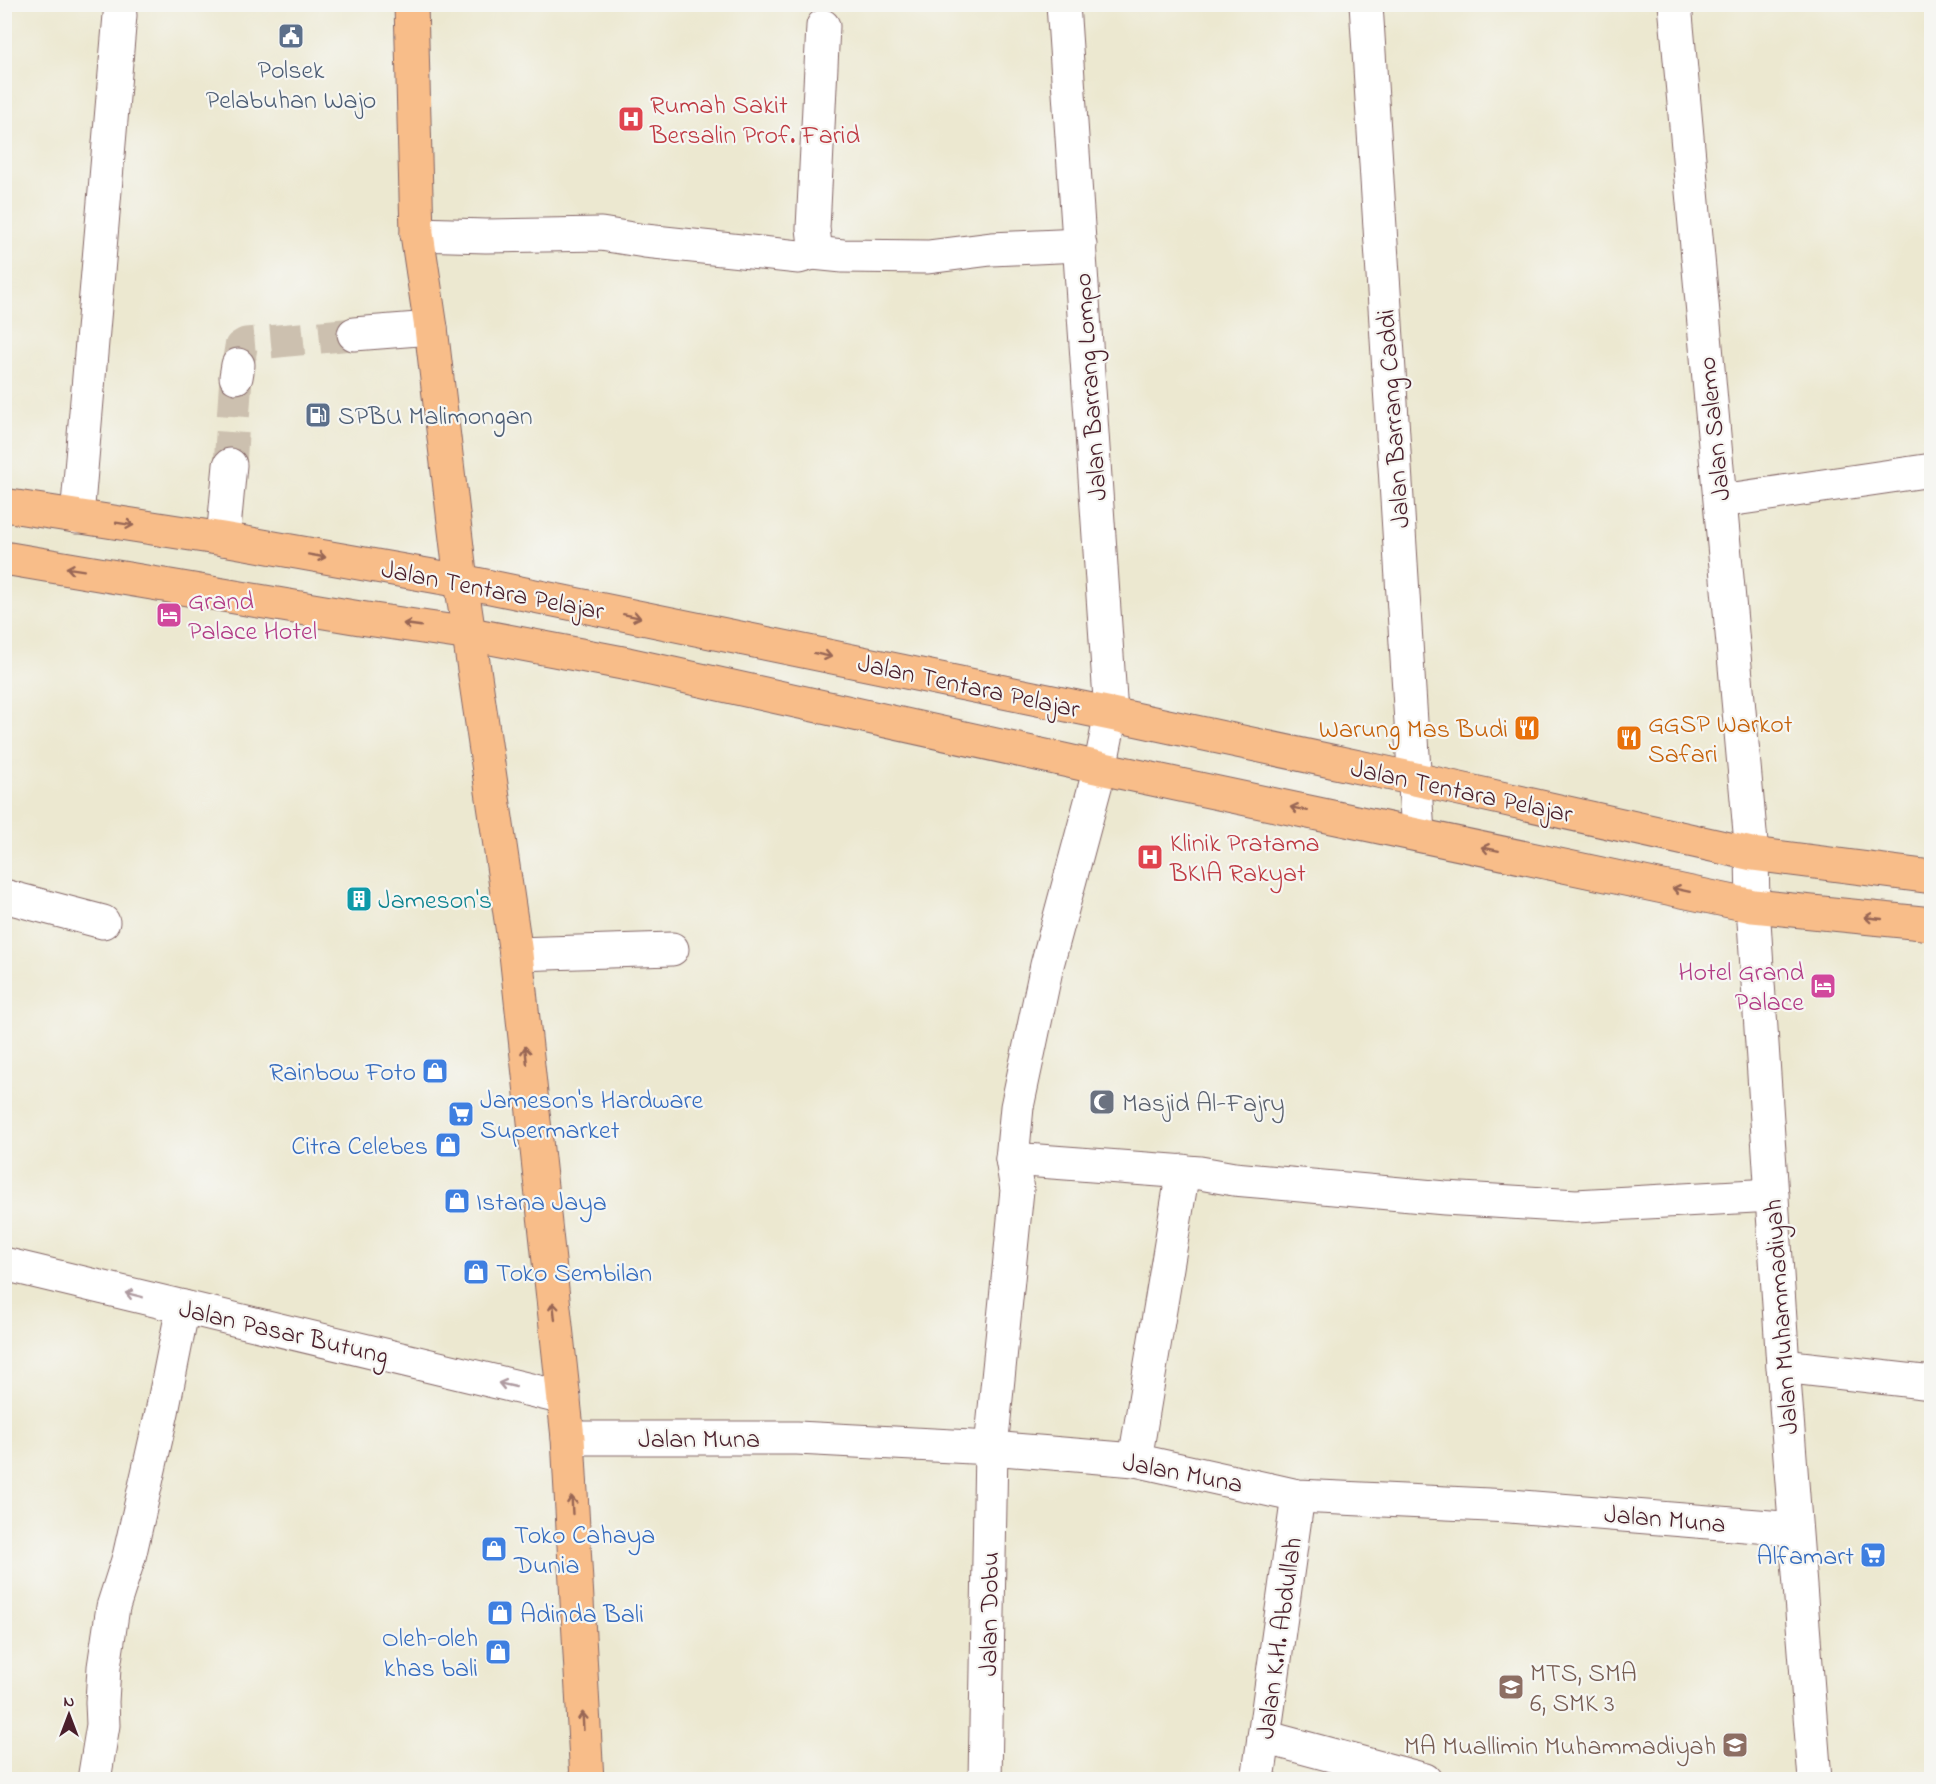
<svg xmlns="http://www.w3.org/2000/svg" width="1936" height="1784" viewBox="0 0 1936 1784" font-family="'Indie Flower',sans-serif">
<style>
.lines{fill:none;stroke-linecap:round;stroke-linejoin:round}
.minor-tunnel{stroke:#ccc0af;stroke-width:33;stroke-dasharray:33 16;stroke-linecap:butt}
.minor-casing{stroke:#836565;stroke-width:35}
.major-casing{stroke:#836565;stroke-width:35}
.minor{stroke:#fff;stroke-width:33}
.major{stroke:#f8bd89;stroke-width:33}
.oneway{stroke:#986655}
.oneway2{stroke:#ae9aa0}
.labels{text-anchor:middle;stroke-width:4.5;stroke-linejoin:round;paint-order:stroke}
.service-label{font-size:26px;fill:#4e5e75;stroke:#f6f6f2}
.health-label{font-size:26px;fill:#be3a42;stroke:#f6f6f2;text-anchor:start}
.street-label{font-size:26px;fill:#4a1f2b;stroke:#f6f6f2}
.hotel-label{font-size:26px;fill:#b23c85;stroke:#f6f6f2;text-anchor:start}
.food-label{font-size:26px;fill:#c56008;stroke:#f6f6f2;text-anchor:start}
.culture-label{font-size:26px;fill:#0d838f;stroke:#f6f6f2;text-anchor:start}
.shop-label{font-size:26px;fill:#366cbe;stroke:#f6f6f2;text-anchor:start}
.worship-label{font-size:26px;fill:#5b616d;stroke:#f6f6f2;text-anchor:start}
.education-label{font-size:26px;fill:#785e54;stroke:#f6f6f2;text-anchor:start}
</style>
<rect width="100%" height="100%" fill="#f6f6f2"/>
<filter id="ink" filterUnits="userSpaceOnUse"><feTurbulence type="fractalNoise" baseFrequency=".0167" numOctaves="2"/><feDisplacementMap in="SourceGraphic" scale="12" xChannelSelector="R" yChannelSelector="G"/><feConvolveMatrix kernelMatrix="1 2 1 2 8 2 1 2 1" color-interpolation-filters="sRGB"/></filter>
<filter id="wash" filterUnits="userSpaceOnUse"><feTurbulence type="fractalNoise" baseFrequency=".008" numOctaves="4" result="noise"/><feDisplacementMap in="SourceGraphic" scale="24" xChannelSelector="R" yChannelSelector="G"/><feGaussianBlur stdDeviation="1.35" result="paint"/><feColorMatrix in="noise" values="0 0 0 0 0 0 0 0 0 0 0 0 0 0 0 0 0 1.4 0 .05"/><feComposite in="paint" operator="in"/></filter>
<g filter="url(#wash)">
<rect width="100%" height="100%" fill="#ece8d0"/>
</g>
<g filter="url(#ink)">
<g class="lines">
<!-- minor-tunnel -->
<g class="minor-tunnel">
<path d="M238 365 241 347 246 344 354 334"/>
<path d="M230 465 236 377"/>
</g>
<!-- minor casing -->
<g class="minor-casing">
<g id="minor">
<path d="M1366 4 1418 834"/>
<path d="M1675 4 1752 854 1753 906 1783 1366 1815 1780"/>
<path d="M417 234 486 236 601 234 645 241 799 257 813 253 815 245 813 228 823 26"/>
<path d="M813 253 843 256 928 257 991 249 1080 245"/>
<path d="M354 334 431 328"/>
<path d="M236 377 238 365"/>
<path d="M1721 501 1932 470"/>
<path d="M77 517 120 15"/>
<path d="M223 539 230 465"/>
<path d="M4 896 103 922"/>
<path d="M516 954 672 949"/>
<path d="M1012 1159 1200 1173 1234 1179 1445 1198 1576 1206 1772 1195"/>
<path d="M4 1264 564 1398"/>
<path d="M1783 1366 1932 1383"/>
<path d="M568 1438H797L991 1448 1135 1460 1298 1496 1510 1506 1795 1529"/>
<path d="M1135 1460 1183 1171"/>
<path d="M1264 1737 1425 1780"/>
<path d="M94 1780 103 1725 102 1702 104 1667 113 1607 129 1557 162 1412 183 1307"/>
<path d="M985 1780 991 1448 1017 1190 1012 1159 1017 1107 1047 965 1100 768 1111 714 1063 4"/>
<path d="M1258 1780 1298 1496"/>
</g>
</g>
<!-- major casing -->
<g class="major-casing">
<g id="major">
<path d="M411 4 417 234 431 328 461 581 516 954 568 1438 587 1780"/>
<path d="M4 505 223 539 461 581 1111 714 1415 779 1752 854 1932 877"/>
<path d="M4 558 360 618 470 634 628 664 1100 768 1753 906 1932 924"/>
</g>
</g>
<!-- minor -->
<use href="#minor" class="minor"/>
<!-- major -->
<use href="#major" class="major"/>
</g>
<!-- one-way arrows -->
<defs><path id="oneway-shaft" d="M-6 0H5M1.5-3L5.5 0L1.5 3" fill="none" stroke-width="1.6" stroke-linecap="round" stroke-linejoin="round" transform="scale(1.5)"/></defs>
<g class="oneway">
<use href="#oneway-shaft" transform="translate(125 524) rotate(9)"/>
<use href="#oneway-shaft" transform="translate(317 556) rotate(10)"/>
<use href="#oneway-shaft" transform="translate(75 569) rotate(-171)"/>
<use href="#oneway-shaft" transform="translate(632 616) rotate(12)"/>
<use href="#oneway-shaft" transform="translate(412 625) rotate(-172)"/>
<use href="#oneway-shaft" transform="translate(823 655) rotate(12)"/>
<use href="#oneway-shaft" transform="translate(1299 809) rotate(-168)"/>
<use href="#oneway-shaft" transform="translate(1490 849) rotate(-168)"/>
<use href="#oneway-shaft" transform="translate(1681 890) rotate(-168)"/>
<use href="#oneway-shaft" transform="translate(1873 918) rotate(-174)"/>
<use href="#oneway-shaft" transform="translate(526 1055) rotate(-96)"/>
<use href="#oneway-shaft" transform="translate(554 1311) rotate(-96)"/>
<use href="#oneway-shaft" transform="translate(572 1505) rotate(-93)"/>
<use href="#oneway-shaft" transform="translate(583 1721) rotate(-93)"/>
</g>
<g class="oneway2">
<use href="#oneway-shaft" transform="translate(134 1295) rotate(-166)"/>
<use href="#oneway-shaft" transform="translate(507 1385) rotate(-167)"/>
</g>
</g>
<!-- icons -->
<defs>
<g id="civic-square" transform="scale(1.35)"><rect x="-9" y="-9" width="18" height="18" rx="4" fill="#5c6f8a" stroke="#f6f6f2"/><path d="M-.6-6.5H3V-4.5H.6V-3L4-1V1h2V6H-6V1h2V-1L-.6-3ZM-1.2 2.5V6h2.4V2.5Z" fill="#fff"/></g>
<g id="hospital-square" transform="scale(1.35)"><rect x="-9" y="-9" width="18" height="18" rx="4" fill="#e0444e" stroke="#f6f6f2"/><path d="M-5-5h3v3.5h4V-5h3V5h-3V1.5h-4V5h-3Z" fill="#fff"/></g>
<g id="fuel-square" transform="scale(1.35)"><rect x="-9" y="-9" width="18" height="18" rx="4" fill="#5c6f8a" stroke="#f6f6f2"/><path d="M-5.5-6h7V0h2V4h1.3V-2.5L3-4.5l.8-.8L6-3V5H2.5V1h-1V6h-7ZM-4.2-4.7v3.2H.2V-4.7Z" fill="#fff"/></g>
<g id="hotel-square" transform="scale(1.35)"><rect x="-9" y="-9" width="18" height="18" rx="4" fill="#d1479c" stroke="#f6f6f2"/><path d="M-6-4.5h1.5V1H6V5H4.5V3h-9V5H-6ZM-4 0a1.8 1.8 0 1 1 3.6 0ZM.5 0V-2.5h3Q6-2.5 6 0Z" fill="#fff"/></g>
<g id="restaurant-square" transform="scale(1.35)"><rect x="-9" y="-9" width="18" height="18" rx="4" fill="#e8710a" stroke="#f6f6f2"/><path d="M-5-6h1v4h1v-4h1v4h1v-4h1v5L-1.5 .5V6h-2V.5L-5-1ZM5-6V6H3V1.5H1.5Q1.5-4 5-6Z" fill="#fff"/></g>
<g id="building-square" transform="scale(1.35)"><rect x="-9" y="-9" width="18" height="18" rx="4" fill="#0f9aa8" stroke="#f6f6f2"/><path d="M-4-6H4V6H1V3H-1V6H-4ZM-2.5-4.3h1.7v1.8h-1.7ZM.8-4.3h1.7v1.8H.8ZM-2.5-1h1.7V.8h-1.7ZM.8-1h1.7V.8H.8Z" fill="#fff"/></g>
<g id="shop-square" transform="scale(1.35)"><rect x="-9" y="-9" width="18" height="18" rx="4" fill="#3f7fe0" stroke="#f6f6f2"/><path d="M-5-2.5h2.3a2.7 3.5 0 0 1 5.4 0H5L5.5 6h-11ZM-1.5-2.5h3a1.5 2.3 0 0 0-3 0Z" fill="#fff"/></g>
<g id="mosque-square" transform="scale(1.35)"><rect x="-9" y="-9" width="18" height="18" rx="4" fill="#6b7280" stroke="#f6f6f2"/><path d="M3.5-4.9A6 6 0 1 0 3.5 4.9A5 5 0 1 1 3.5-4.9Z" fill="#fff"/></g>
<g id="supermarket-square" transform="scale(1.35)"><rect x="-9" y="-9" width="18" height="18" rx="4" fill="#3f7fe0" stroke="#f6f6f2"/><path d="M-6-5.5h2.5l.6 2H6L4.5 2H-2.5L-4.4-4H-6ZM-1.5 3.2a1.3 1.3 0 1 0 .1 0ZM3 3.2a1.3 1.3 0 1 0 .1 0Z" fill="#fff"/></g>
<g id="school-square" transform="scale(1.35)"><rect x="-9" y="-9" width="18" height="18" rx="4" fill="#8d6e63" stroke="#f6f6f2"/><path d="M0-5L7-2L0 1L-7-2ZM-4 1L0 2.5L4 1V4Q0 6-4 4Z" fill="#fff"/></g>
</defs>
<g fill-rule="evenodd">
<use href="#civic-square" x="291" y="36"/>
<use href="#hospital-square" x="631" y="119"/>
<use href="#fuel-square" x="318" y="415"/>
<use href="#hotel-square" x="169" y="615"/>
<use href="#restaurant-square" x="1527" y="728"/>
<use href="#restaurant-square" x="1629" y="738"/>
<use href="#hospital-square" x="1150" y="857"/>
<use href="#building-square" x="359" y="899"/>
<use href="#hotel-square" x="1823" y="986"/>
<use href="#shop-square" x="435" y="1071"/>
<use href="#mosque-square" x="1102" y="1102"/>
<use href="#supermarket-square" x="461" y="1114"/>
<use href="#shop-square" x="448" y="1145"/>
<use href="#shop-square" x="457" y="1201"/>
<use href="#shop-square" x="476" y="1272"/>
<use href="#shop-square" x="494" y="1549"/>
<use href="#supermarket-square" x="1873" y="1555"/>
<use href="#shop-square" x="500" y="1613"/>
<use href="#shop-square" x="498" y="1652"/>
<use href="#school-square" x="1511" y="1687"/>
<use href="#school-square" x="1735" y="1745"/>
</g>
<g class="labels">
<!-- service labels -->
<g class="service-label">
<text x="291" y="78">Polsek<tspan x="291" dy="30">Pelabuhan Wajo</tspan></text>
<text x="338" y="424" text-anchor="start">SPBU Malimongan</text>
</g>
<!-- health labels -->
<g class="health-label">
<text x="650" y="113">Rumah Sakit<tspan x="650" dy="30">Bersalin Prof. Farid</tspan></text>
<text x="1170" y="851">Klinik Pratama<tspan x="1170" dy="30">BKIA Rakyat</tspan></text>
</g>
<!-- street labels -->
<g class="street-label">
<text transform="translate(1089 387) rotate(-94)" y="9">Jalan Barrang Lompo</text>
<text transform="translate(1392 419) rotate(-94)" y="9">Jalan Barrang Caddi</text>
<text transform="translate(1713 429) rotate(-96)" y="9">Jalan Salemo</text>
<text transform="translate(493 589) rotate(11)" y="9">Jalan Tentara Pelajar</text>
<text transform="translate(969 685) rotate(12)" y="9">Jalan Tentara Pelajar</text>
<text transform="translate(1462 790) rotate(12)" y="9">Jalan Tentara Pelajar</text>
<text transform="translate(1780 1317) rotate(-94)" y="9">Jalan Muhammadiyah</text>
<text transform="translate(284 1331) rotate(13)" y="9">Jalan Pasar Butung</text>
<text x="699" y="1447">Jalan Muna</text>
<text transform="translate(1183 1472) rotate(11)" y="9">Jalan Muna</text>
<text transform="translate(1665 1518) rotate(5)" y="9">Jalan Muna</text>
<text transform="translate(988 1614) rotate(-89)" y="9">Jalan Dobu</text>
<text transform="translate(1278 1638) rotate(-82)" y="9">Jalan K.H. Abdullah</text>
</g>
<!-- hotel labels -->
<g class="hotel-label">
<text x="188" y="609">Grand<tspan x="188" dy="30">Palace Hotel</tspan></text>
<text x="1804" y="980" text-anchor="end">Hotel Grand<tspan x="1804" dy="30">Palace</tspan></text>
</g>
<!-- food labels -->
<g class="food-label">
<text x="1648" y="732">GGSP Warkot<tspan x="1648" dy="30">Safari</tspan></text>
<text x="1508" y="737" text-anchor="end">Warung Mas Budi</text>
</g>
<!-- culture labels -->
<g class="culture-label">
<text x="378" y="908">Jameson's</text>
</g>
<!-- shop labels -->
<g class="shop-label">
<text x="416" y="1080" text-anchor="end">Rainbow Foto</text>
<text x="480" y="1108">Jameson's Hardware<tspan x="480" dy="30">Supermarket</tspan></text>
<text x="428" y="1154" text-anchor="end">Citra Celebes</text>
<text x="476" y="1210">Istana Jaya</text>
<text x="496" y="1281">Toko Sembilan</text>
<text x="514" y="1543">Toko Cahaya<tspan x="514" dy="30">Dunia</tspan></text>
<text x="1854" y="1564" text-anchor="end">Alfamart</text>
<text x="520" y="1622">Adinda Bali</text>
<text x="478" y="1646" text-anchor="end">Oleh-oleh<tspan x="478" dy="30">khas bali</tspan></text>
</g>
<!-- worship labels -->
<g class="worship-label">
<text x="1122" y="1111">Masjid Al-Fajry</text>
</g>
<!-- education labels -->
<g class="education-label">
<text x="1530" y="1681">MTS, SMA<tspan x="1530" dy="30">6, SMK 3</tspan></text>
<text x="1716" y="1754" text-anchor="end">MA Muallimin Muhammadiyah</text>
</g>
</g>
<!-- margin -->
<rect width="1936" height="1784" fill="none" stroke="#f6f6f2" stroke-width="24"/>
<!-- north arrow -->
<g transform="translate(69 1715)" stroke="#f6f6f2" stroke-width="4.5" paint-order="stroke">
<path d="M0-4.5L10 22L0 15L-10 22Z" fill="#4a1f2b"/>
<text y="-9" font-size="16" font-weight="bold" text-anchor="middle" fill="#4a1f2b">N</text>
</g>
</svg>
